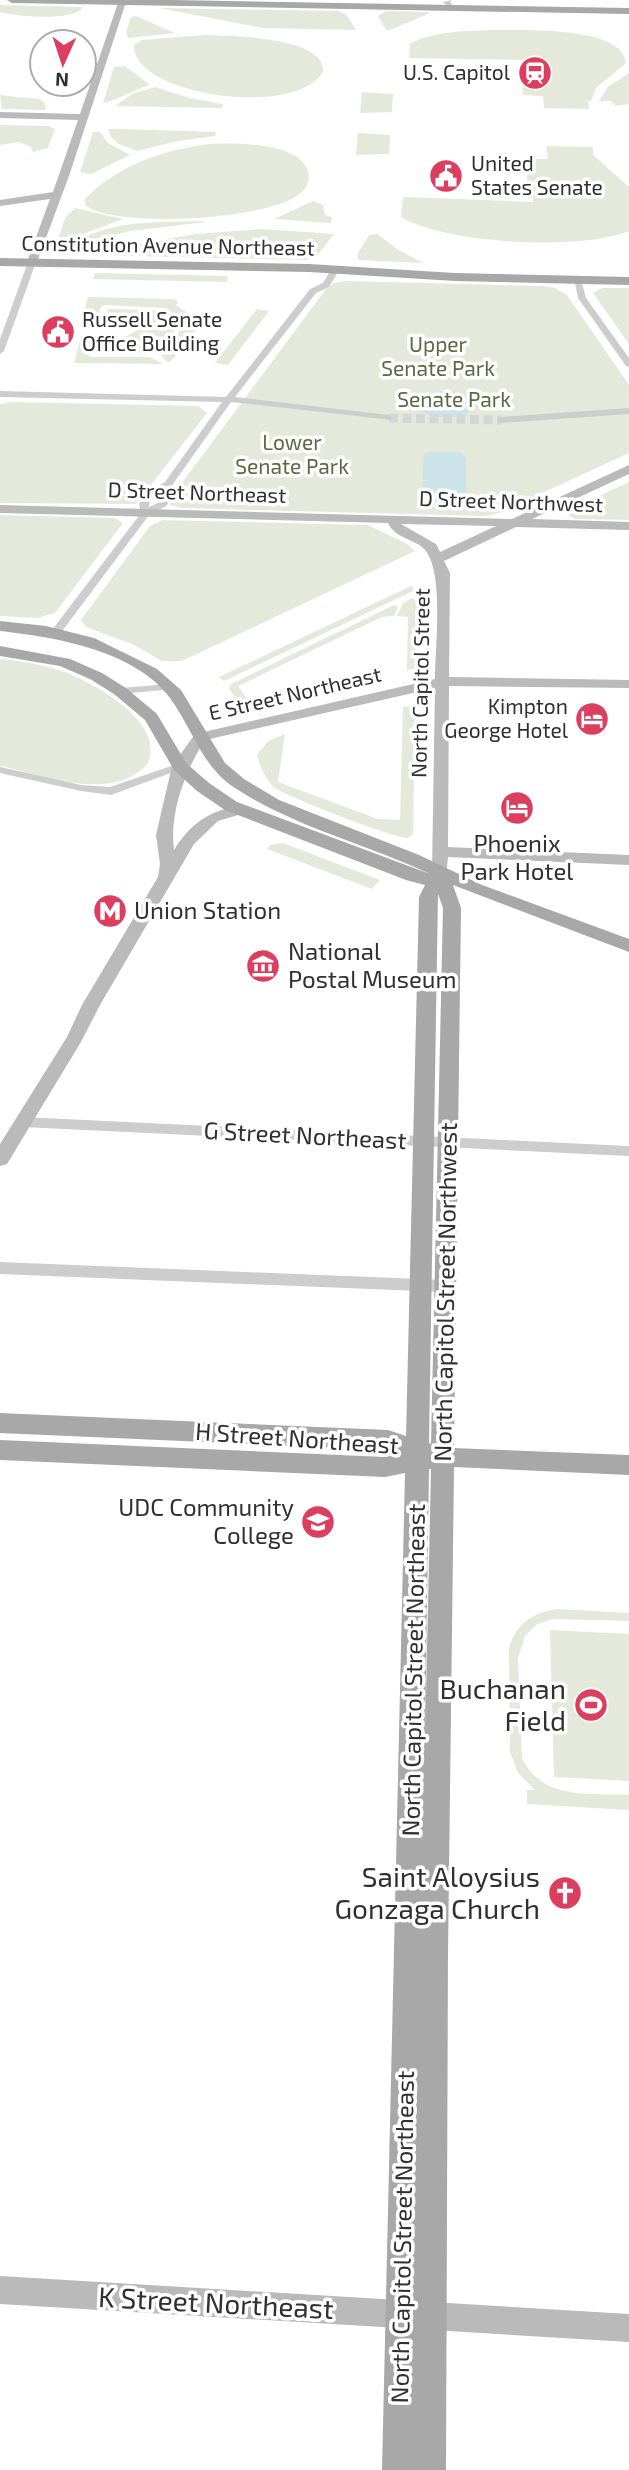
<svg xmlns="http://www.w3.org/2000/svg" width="629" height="2470" viewBox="0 0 629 2470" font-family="'Exo 2',sans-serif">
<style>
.green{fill:#e5e9dc}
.water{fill:#cce3ea}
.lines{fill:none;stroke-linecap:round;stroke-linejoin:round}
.street-tunnel{stroke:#d6d6d6;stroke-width:9;stroke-dasharray:9 4.5;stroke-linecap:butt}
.street{fill:#cdcdcd;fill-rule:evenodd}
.secondary{fill:#bababa;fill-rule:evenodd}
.primary{fill:#a8a8a8;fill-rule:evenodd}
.labels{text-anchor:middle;stroke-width:7;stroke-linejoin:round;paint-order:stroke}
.far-poi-label{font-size:21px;fill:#303030;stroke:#fff;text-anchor:end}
.far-street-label{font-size:21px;fill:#303030;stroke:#fff}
.far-park-label{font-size:21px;fill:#59693f;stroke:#fff}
.poi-label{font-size:24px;fill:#303030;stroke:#fff;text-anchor:start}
.street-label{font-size:24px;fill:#303030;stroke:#fff}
.near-poi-label{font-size:28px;fill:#303030;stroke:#fff;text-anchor:end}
.near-street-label{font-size:28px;fill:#303030;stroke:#fff}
</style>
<rect width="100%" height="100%" fill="#fff"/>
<!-- green -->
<g class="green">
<path d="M0 5 83 7C74 22 19 16 3 13L0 12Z"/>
<path d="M159 8 338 11 346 14 356 30 263 28Z"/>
<path d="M386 11 426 12 430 13 390 30H386L378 16Z"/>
<path d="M136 16 175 33 128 38 126 32 131 17Z"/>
<path d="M526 30C551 31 623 31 626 63L596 88 591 101H588L589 109 544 108 543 96 523 95 522 66H526V60L409 58 410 44C435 28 496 30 526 30Z"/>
<path d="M205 35C229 36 327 36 323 72 296 119 132 95 134 45L142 40Z"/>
<path d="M125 66 150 85C137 88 111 103 103 103L114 67Z"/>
<path d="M629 73V104L616 106 611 101H599L608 87Z"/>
<path d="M155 87 189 98 223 104 222 108 115 106 132 94Z"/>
<path d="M362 92 393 94 392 112 360 113Z"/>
<path d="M0 95 38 99 43 101 46 107 45 110 2 109Z"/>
<path d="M0 125 48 126 55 129 48 148 33 152 31 147 19 142 0 145Z"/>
<path d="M108 129H119L216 132 215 136 178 141 137 151 119 144 111 137Z"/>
<path d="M93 132H100L108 143 130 155 91 174 80 172Z"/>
<path d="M358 133 390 135 389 154 356 155Z"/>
<path d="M209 144C233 143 306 141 309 176 309 186 303 192 295 197 262 219 115 229 85 205V199C118 165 163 150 209 144Z"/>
<path d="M546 146 593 147V155L629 187V231C581 251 446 244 401 217L403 197 533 202V194L528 193 526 159H548Z"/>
<path d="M313 201 323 205 325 215 332 217 331 223 274 219Z"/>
<path d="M75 208 123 219 64 241 58 240 65 218Z"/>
<path d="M202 221 206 222 130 231 74 245 69 243C123 219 146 223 202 221Z"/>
<path d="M261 229 334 234 316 257 306 260 88 255 86 253 196 234Z"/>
<path d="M377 234 397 249 423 263 359 260 357 255 369 235Z"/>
<path d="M95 273 228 276 227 282 93 279Z"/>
<path d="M347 281 544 286 555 288 567 295 629 385V453L499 513 485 516 182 508 170 505V499L326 289 334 283Z"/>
<path d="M602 288H629V344L593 293Z"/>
<path d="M88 297 174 299 178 302 176 305 195 318 204 321 171 361 167 362 160 354 185 325V321L165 308 105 305 101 307 98 319 82 320Z"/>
<path d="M108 309 163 310 180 324 156 353 95 354 98 341 127 336 135 332 130 326 105 319Z"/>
<path d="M257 309 269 311 228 365 215 363Z"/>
<path d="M80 340 92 342 87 354 91 357H150L163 364 74 363Z"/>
<path d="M12 402 198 406 207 413 136 504 0 503V404Z"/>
<path d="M629 482V520L575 519 568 515 567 511Z"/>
<path d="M0 515 115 518 123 523 55 613 37 618 0 616Z"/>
<path d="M162 520 368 525 407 544 415 551 182 661H162L132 644 86 627 81 620 150 526Z"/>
<path d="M411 586 415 590 228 679 224 681 219 677Z"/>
<path d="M412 598 418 603 417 668 407 670 408 617 397 616 403 603Z"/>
<path d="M394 605 398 607 394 616 382 617 238 686 253 707H241L229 688 231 684Z"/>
<path d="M0 659C20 661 40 664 59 670 91 681 166 721 148 763 113 804 43 775 0 766Z"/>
<path d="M413 706 415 709 413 834 408 838C393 838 288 797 275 788 267 782 259 765 257 755L268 741 285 734 278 782 378 819 400 820 403 707Z"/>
<path d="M283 843 380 880 372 889 267 849 270 845Z"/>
<path d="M558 1609 629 1613V1621L552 1619 536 1625 525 1636 518 1658 522 1758C541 1800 590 1793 629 1795V1810L527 1804V1790H535L518 1773 510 1752 509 1649C515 1624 533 1612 558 1609Z"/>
<path d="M550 1630 629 1634V1781L554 1777Z"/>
</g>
<!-- water -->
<g class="water">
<path d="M444 391 460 393 475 401 476 406C463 423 430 420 415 407V401L424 394Z"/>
<path d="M429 452H460L466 458V497L460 502 428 501 422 496 423 456Z"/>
</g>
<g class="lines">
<!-- street-tunnel -->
<path class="street-tunnel" d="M389 418 501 420"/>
<!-- street -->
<g class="street">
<path d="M452 0 450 2 454 7 451 9 443 2Z"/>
<path d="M32 260 36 262 4 351 0 354V339L28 262Z"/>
<path d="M332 268 339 270 329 287 316 293 235 397 389 415 393 418 392 420 231 402 173 484 174 496 166 506 149 515 60 634H52V630L141 513 139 504 147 492 165 482 222 402 0 397V391L226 397 310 289 323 283ZM164 490V496L160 502 149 507V504L154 496Z"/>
<path d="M574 278 581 280 586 298 629 358V367L626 366 578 298Z"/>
<path d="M629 408V414L501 423 497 420 501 417Z"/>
<path d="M170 684 175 687 174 689 120 694 115 691 120 688Z"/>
<path d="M180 763 186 766 184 768 111 795 81 791 0 773V767L81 785 110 787Z"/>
<path d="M23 1117 629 1146V1156L23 1127 16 1122Z"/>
<path d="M0 1262 444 1280 449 1282 451 1286 449 1290 444 1292 0 1274Z"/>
</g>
<!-- secondary -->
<g class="secondary">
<path d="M119 0 126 2 69 176 37 262 28 264 27 262 50 199 0 206V200L53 192 78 120 0 118V112L80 114Z"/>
<path d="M629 465V474L532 519 629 522V530L516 527 444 561 450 573 449 677 629 680V688L449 686 448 847 629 855V865L448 857 446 876H434L432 872 435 688 205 740C185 771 169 813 174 850 191 823 208 812 239 805L247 810 245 813 218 821 194 844 100 1005 81 1042 7 1164 0 1166V1144L67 1037 82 1005 158 877 160 864 156 835 172 766 195 734 435 679C435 647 444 576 426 551 417 539 395 539 388 523L0 513V505L512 519ZM401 524 496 526 440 552 436 544Z"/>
<path d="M0 2276 629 2314V2342L0 2304Z"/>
</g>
<!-- primary -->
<g class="primary">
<path d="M7 0H172L629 8V14L12 3Z"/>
<path d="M0 258 309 264 455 273 629 277V285L455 281 309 272 0 266Z"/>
<path d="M0 621 46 626 94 638 157 669 181 690 225 763 244 779 279 800 419 855 482 885 629 939V952L453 885 461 908 454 1448 629 1455V1475L454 1467 448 1954 446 2470H382L405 1473 385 1477 0 1460V1440L385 1457 402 1454 388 1450 0 1433V1413L388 1430 406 1436 419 897 425 885 406 880 225 810 197 791 174 770 145 720 114 694 90 679 60 666 0 656V646L70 659 102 673 126 688 157 714 186 763 209 783 237 802 430 874C366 844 294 827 235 788 202 767 192 728 170 698 135 650 54 637 0 631ZM438 894 443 908 431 1444 429 1443ZM429 1469H431L425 1742Z"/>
</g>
</g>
<!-- icons -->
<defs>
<g id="station-disc" transform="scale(1.75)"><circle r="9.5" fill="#db3e5f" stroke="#fff"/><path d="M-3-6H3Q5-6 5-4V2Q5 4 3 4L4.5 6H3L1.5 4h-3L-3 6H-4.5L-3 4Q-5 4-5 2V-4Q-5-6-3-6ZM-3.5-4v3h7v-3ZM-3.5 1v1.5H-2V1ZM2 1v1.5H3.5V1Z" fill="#fff"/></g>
<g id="civic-disc" transform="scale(1.75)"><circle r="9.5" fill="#db3e5f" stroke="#fff"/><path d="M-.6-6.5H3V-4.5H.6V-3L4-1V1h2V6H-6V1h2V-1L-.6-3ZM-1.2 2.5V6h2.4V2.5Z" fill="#fff"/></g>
<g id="hotel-disc" transform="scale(1.75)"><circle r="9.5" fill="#db3e5f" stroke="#fff"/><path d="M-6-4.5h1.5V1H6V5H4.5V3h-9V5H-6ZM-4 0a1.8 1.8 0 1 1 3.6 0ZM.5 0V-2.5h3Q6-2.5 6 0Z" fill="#fff"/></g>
<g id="metro-disc" transform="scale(1.75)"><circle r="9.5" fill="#db3e5f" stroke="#fff"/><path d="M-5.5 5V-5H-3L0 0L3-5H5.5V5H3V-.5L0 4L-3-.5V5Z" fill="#fff"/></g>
<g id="museum-disc" transform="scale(1.75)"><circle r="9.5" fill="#db3e5f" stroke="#fff"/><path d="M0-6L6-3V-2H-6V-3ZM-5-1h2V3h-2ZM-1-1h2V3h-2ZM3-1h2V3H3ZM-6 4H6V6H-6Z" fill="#fff"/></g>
<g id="university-disc" transform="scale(1.75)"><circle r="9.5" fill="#db3e5f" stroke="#fff"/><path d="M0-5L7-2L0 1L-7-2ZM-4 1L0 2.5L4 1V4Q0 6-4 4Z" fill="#fff"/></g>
<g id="stadium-disc" transform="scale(1.75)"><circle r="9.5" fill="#db3e5f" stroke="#fff"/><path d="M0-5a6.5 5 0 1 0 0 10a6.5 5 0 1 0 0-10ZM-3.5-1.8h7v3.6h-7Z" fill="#fff"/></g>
<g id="church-disc" transform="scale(1.75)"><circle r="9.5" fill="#db3e5f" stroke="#fff"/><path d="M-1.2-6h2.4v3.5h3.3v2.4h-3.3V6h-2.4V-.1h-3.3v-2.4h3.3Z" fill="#fff"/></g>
</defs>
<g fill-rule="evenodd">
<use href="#station-disc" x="535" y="73"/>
<use href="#civic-disc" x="446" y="176"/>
<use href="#civic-disc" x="58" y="332"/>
<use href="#hotel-disc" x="592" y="719"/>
<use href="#hotel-disc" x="517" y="808"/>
<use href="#metro-disc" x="110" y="911"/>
<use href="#museum-disc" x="263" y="966"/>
<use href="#university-disc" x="318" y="1522"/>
<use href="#stadium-disc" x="591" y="1705"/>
<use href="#church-disc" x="565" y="1893"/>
</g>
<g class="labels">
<!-- far-poi labels -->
<g class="far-poi-label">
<text x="510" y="80">U.S. Capitol</text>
<text x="471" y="171" text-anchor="start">United<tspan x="471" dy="24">States Senate</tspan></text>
<text x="82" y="327" text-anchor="start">Russell Senate<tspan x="82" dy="24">Office Building</tspan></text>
<text x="568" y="714">Kimpton<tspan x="568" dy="24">George Hotel</tspan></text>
</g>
<!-- far-street labels -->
<g class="far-street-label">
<text transform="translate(168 246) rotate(1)" y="7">Constitution Avenue Northeast</text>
<text transform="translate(197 493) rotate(2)" y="7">D Street Northeast</text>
<text transform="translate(511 502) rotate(2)" y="7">D Street Northwest</text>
<text transform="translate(421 683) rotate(-89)" y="7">North Capitol Street</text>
<text transform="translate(295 694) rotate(-13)" y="7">E Street Northeast</text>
</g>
<!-- far-park labels -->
<g class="far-park-label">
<text x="438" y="352">Upper<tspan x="438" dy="24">Senate Park</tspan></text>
<text x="454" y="407">Senate Park</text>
<text x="292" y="450">Lower<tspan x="292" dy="24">Senate Park</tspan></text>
</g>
<!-- poi labels -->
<g class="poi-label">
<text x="517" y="852" text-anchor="middle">Phoenix<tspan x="517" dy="28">Park Hotel</tspan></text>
<text x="134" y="919">Union Station</text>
<text x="288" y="960">National<tspan x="288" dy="28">Postal Museum</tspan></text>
<text x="294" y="1516" text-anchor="end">UDC Community<tspan x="294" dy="28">College</tspan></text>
</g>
<!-- street labels -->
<g class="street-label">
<text transform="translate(305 1136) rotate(3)" y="8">G Street Northeast</text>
<text transform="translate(446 1292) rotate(-89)" y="8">North Capitol Street Northwest</text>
<text transform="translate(297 1439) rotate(4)" y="8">H Street Northeast</text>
<text transform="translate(414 1670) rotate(-89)" y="8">North Capitol Street Northeast</text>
<text transform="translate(403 2237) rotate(-89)" y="8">North Capitol Street Northeast</text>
</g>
<!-- near-poi labels -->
<g class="near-poi-label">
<text x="566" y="1699">Buchanan<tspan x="566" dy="32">Field</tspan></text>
<text x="540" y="1887">Saint Aloysius<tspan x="540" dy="32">Gonzaga Church</tspan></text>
</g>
<!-- near-street labels -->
<g class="near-street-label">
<text transform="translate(216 2303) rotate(3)" y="10">K Street Northeast</text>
</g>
</g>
<!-- north arrow -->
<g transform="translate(63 63) rotate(183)"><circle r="33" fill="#ffffff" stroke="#acacac" stroke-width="2"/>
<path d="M0-5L12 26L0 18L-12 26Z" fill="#db3e5f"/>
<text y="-10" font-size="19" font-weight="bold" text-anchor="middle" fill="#303030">N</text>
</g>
</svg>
